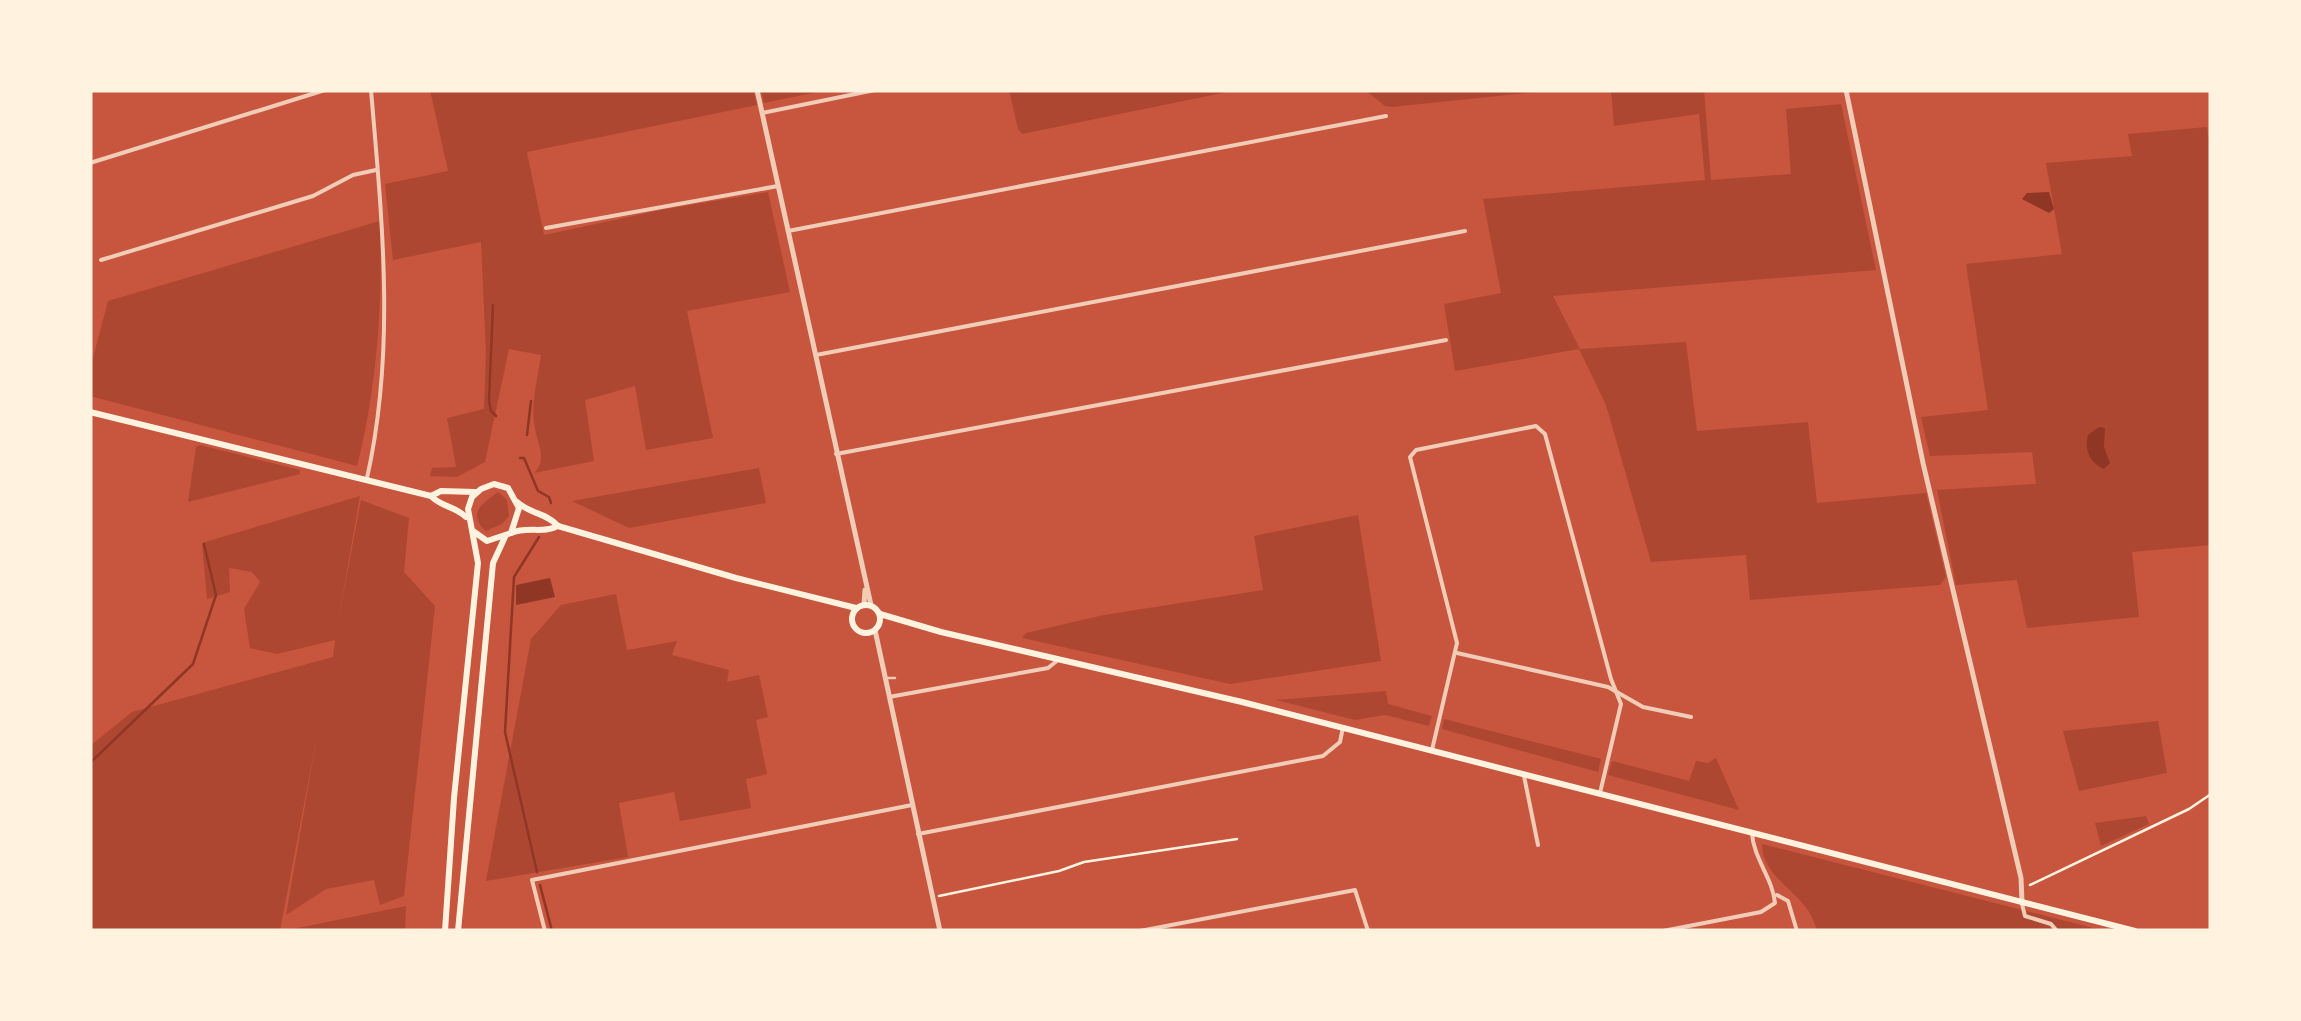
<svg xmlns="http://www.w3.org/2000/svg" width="2301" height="1021" viewBox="0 0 2301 1021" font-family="Lato,sans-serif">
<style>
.green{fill:#ae4732}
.water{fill:#8f3625}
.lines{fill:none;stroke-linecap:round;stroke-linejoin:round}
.stream{stroke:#8f3625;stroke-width:2.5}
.path{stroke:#fff3e0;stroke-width:2.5}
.service{stroke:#f1ccb7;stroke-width:2.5}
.minor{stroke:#f1ccb7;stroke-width:4}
.tertiary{stroke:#f1ccb7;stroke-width:5}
.secondary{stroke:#fff3e0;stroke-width:6}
.primary{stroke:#fff3e0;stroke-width:6}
</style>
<rect width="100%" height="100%" fill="#c8553d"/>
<!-- green -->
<g class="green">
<path d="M430 90H753L757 105 527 152 544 235 666 209 768 192 790 292 687 311 713 438 646 450 635 386 585 400 594 461 534 473C548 460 537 443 535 428 530 406 538 377 541 355L509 349 485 462 457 477 430 476 432 468 456 467 447 418 484 409 486 353 481 242 393 260 385 184 448 171Z"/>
<path d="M761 90H827L764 103Z"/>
<path d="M1009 90H1237L1022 134 1018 129Z"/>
<path d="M1365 90H1554L1392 107 1385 106Z"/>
<path d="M1611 90H1704L1711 180 1791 174 1786 109 1841 104 1876 270 1553 296 1580 349 1686 342 1697 431 1808 422 1817 503 1926 493 1946 577 1940 585 1750 600 1746 555 1651 562 1606 405 1579 349 1455 371 1444 304 1501 293 1483 199 1705 180 1699 114 1614 126Z"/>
<path d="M2207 127 2211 155V545L2132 552 2139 617 2027 628 2017 580 1956 585 1937 490 2036 484 2032 452 1930 456 1921 417 1988 410 1966 264 2062 254 2046 163 2132 156 2128 134Z"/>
<path d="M380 221C383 301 377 388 357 466L90 396V369L108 301Z"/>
<path d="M200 445 300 470V474L188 502 196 447Z"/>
<path d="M759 468 766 503 629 528 572 501Z"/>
<path d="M498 492 507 500 509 516 502 524 486 531C466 514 483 503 498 492Z"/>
<path d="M360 496 338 622 361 500 409 518 404 572 435 606 404 896 380 905 374 880 326 889 286 915 317 736 280 931H90V746L132 712 333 657 335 640 277 654 250 648 244 609 260 582 252 572 229 568 230 592 207 599 202 543Z"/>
<path d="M1358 515 1381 661 1230 684 1022 638 1026 633 1104 615 1263 590 1254 536Z"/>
<path d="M616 594 627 650 677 641 672 655 729 670 727 682 759 675 768 717 756 720 767 774 746 779 751 808 680 821 674 792 619 803 628 857 486 881 531 639 561 605Z"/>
<path d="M1386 691 1388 704 1432 716 1429 726 1385 715 1355 720 1276 700Z"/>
<path d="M1444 719 1601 759 1598 772 1442 729Z"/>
<path d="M2158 721 2167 773 2079 791 2063 731Z"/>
<path d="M1716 758 1739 810 1608 775 1612 761 1689 781 1696 761 1708 763Z"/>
<path d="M2146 816 2149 824 2101 846 2095 823Z"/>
<path d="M1762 844 2105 931H1818C1814 924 1812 915 1807 909 1791 887 1762 873 1762 844Z"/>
<path d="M406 906 405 931H288V930Z"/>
</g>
<!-- water -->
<g class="water">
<path d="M2049 192 2054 209 2049 213 2022 199 2027 193Z"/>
<path d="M2099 427 2105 428 2104 447 2110 463 2104 469C2090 463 2084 450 2088 435Z"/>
<path d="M550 578 555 597 516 605V585Z"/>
</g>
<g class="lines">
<!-- stream -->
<g class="stream">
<path d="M493 305 489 401 491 411 496 416"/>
<path d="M527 435 531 401"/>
<path d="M520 458H524L538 491 549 497 551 503"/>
<path d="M90 763 193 664 216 595 204 544"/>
<path d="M537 872 505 732 514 577 539 537"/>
<path d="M540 885 552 931"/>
</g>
<!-- path -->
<g class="path">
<path d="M2030 885 2189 809 2211 794"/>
<path d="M939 896 1059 871 1084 862 1237 839"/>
</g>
<!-- service -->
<path class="service" d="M886 678H895"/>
<!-- minor -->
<g class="minor">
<path d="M762 113 875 90"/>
<path d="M90 163 325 90"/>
<path d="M546 228 778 186"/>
<path d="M788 231 1386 116"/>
<path d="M101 260 313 196 353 175 376 170"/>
<path d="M816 355 1465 231"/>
<path d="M836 454 1446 340"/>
<path d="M367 478C396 349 382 220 371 90"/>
<path d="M1457 653 1608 687 1643 707 1691 717"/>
<path d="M889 697 1048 668 1058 660"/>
<path d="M1432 750 1457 643 1410 457 1416 450 1536 426 1545 434 1611 679 1621 704 1600 793"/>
<path d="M1524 776 1538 845"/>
<path d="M918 834 1323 756 1340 742 1343 727"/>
<path d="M1777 895 1788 901 1797 931"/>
<path d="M2022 904 2025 916 2051 924 2057 931"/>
<path d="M545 931 532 880 912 805"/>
<path d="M1140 931 1355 890 1368 931"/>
<path d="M1663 931 1761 912 1775 903C1773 879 1754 859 1752 834"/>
</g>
<!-- tertiary -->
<g class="tertiary">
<path d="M757 90 871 605"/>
<path d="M1846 90 1923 463 2021 878 2022 902"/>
<path d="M864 604 865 590"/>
<path d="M875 630 940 931"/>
</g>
<!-- secondary -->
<g class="secondary">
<path d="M517 502C530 514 547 513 558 526L736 578 856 608"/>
<path d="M511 533C527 526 544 534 558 526"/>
<circle cx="866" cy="619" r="14"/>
<path d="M880 614 941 632 1242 702 2135 931"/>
</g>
<!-- primary -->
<g class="primary">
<path d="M90 412 431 496C441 507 455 506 466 517"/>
<path d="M431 496 441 491 475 492"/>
<path d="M445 931 454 798 478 563 468 509 472 497 481 489 494 484 508 488 519 508 511 533 487 541 473 531"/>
<path d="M458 931 493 563 505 537"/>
</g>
</g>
<!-- border -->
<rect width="2301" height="1021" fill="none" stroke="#fff3e0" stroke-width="185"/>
</svg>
